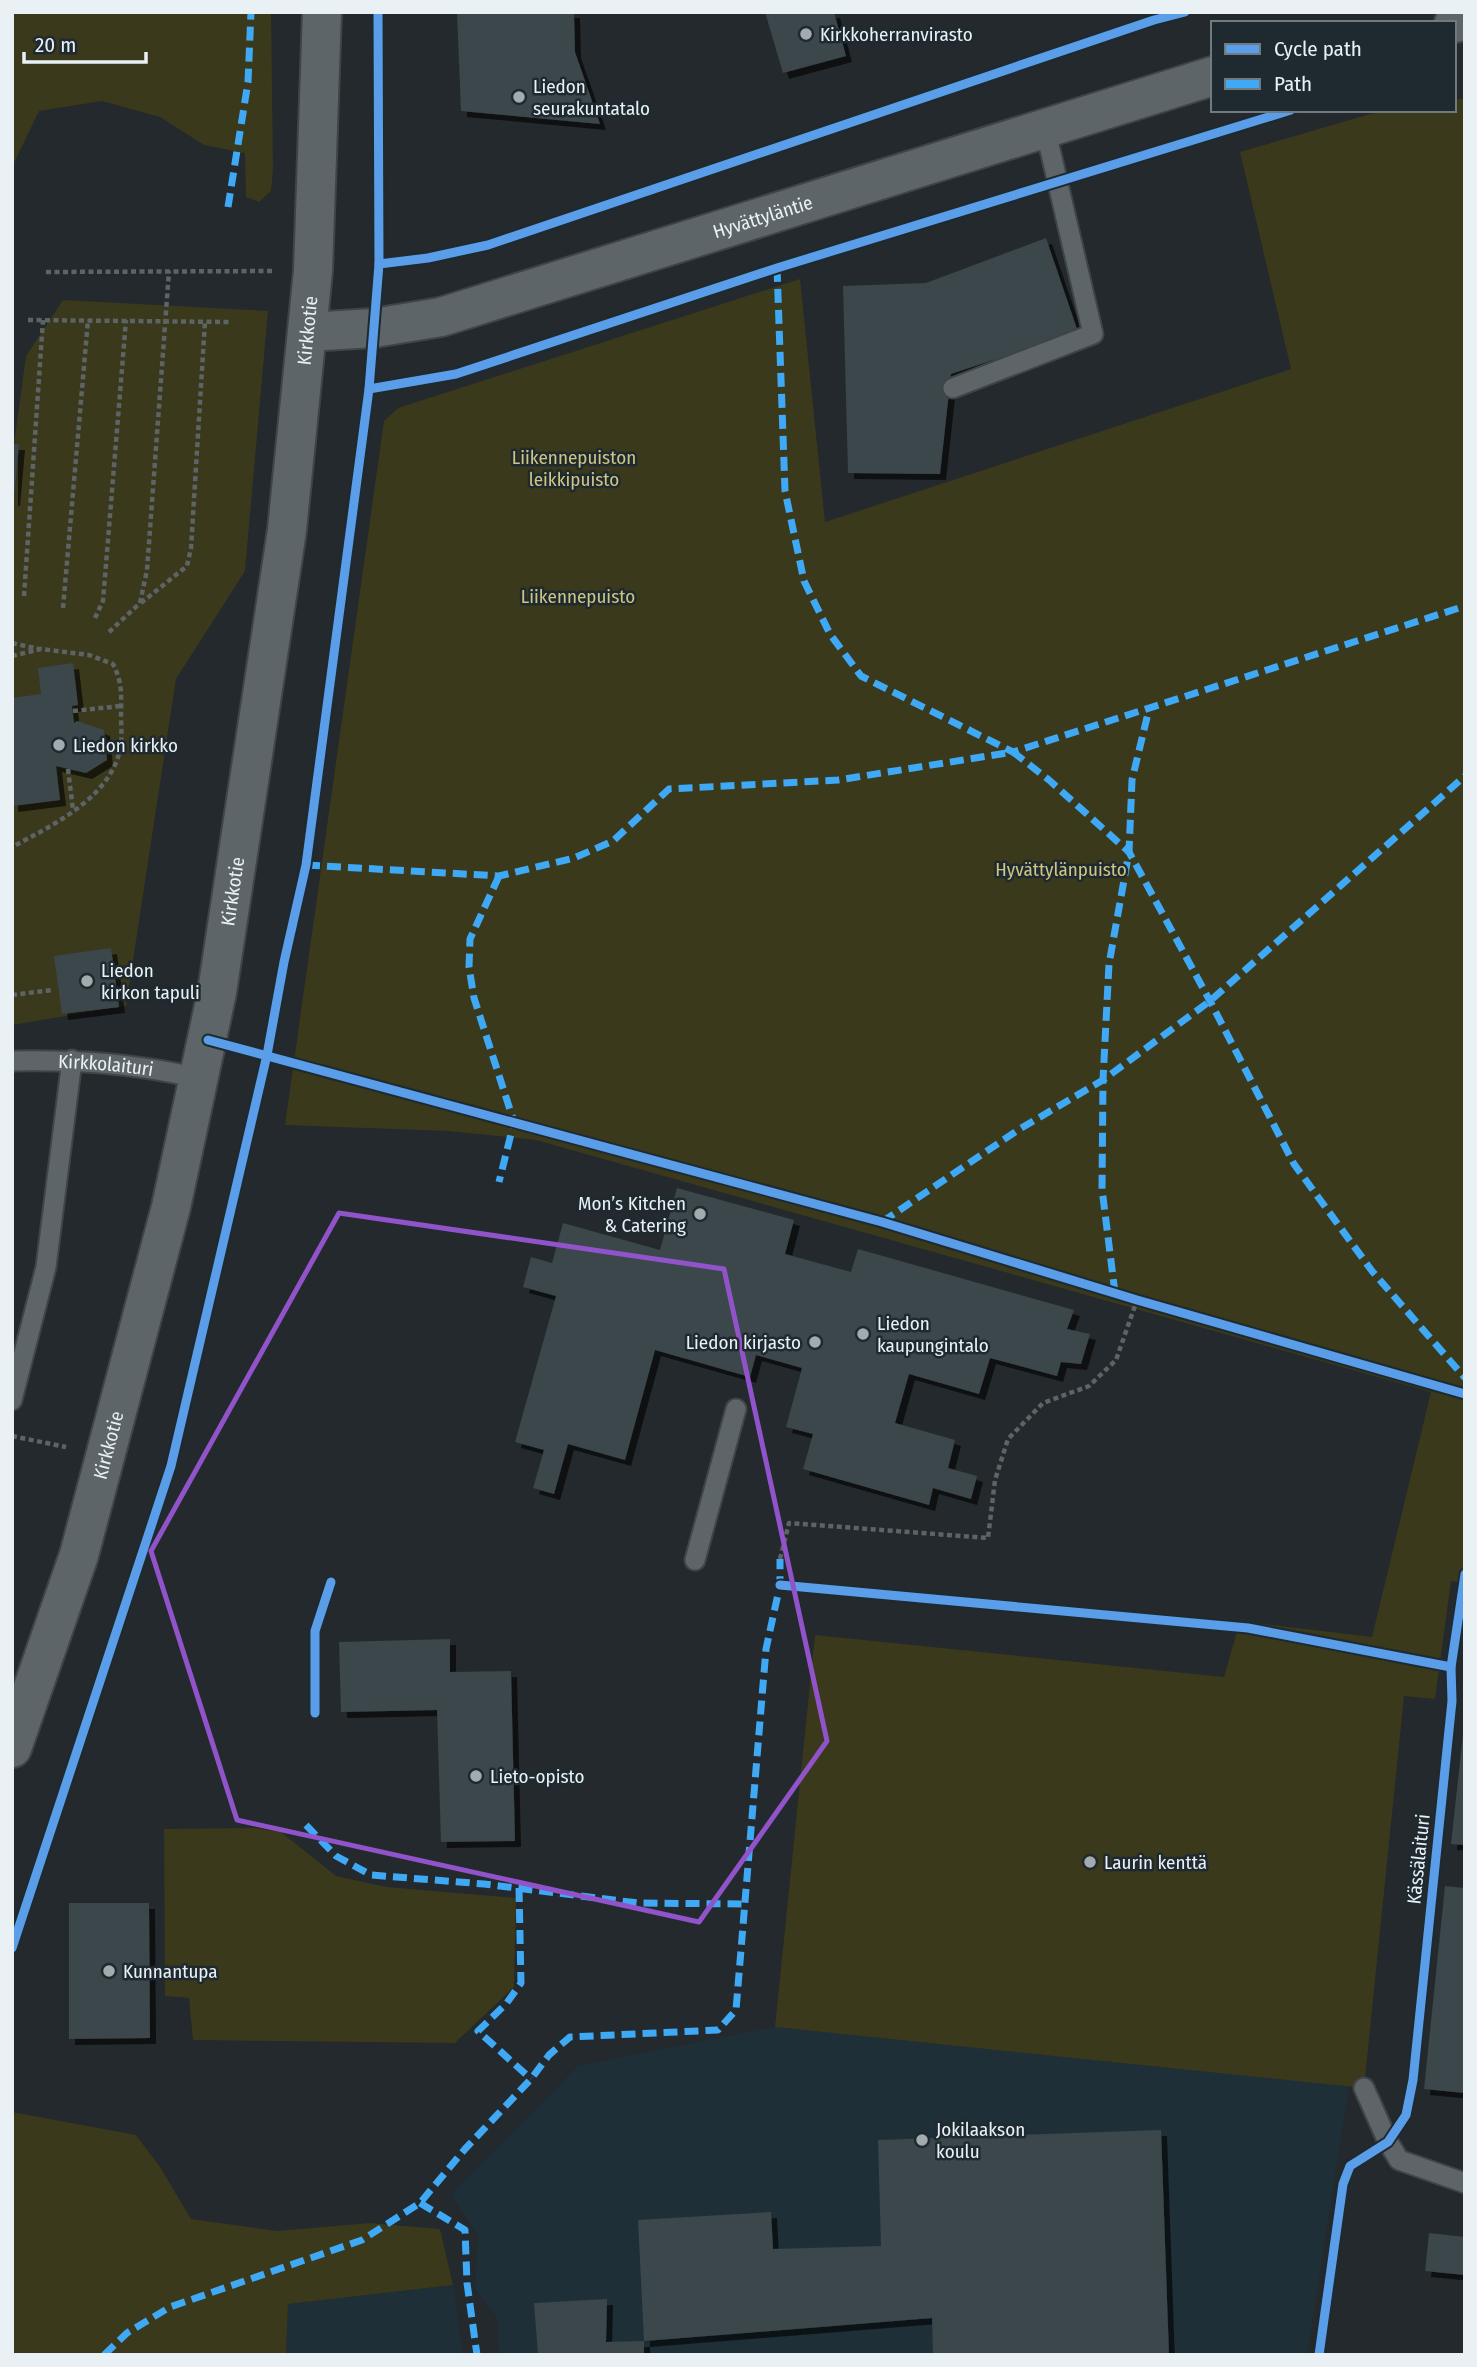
<svg xmlns="http://www.w3.org/2000/svg" width="1477" height="2367" viewBox="0 0 1477 2367" font-family="'Fira Sans Condensed',sans-serif">
<style>
.built{fill:#1f2f37}
.green{fill:#3a391c}
.building{fill:#3b464b;filter:url(#shadow)}
.lines{fill:none;stroke-linecap:round;stroke-linejoin:round}
.service-casing{stroke:#404447;stroke-width:23}
.tertiary-casing{stroke:#404447;stroke-width:42}
.path{stroke:#5e6366;stroke-width:4.5;stroke-dasharray:5 3.5;stroke-linecap:butt}
.service{stroke:#5e6568;stroke-width:19}
.tertiary{stroke:#5e6568;stroke-width:38}
.quiet{stroke:#3fa9f5;stroke-width:7;stroke-dasharray:14 7;stroke-linecap:butt}
.cycleway-casing{stroke:#1f2a30;stroke-width:13}
.cycleway{stroke:#5a9eea;stroke-width:9}
.marked{fill:none;stroke:#9153ca;stroke-width:5;stroke-linejoin:round}
.poi-dot{fill:#a4abaf;stroke:#1f2a30;stroke-width:2.5}
.labels{text-anchor:middle;stroke-width:5;stroke-linejoin:round;paint-order:stroke}
.poi-label{font-size:19px;fill:#e9f1f5;stroke:#1f2a30;text-anchor:start}
.street-label{font-size:19px;fill:#e9f1f5;stroke:#1f2a30}
.park-label{font-size:19px;fill:#cdc580;stroke:#1f2a30}
</style>
<defs>
<filter id="shadow"><feDropShadow dx="6" dy="6" stdDeviation="0" flood-color="#0009"/></filter>
</defs>
<rect width="100%" height="100%" fill="#23292c"/>
<!-- built -->
<g class="built">
<path d="M775 2027 1349 2086 1307 2355H499L497 2318 475 2289 478 2236 451 2194 578 2066Z"/>
<path d="M453 2285 463 2355H286L288 2304Z"/>
</g>
<!-- green -->
<g class="green">
<path d="M12 12H271L273 168 271 191 259 202 246 197 245 153 204 145 160 117 102 101 39 111 12 167Z"/>
<path d="M1465 98V1583L1451 1581 1435 1699 1404 1696 1364 2088 775 2027 815 1635 1224 1677 1240 1621 1372 1637 1431 1392 536 1140 448 1131 285 1125 384 421 398 408 800 279 825 522 1291 369 1240 152 1370 114 1392 110H1454V100Z"/>
<path d="M63 300 268 311 245 571 176 679 126 1006 12 1025V524L19 445 14 444 26 356Z"/>
<path d="M254 1828 281 1832 336 1876 387 1887 516 1898 514 1987 455 2043 193 2040 189 1998 165 1996 164 1829Z"/>
<path d="M12 2112 136 2135 160 2167 191 2219 277 2231 370 2223 440 2229 453 2285 288 2304 286 2355H12Z"/>
</g>
<!-- building -->
<g class="building">
<path d="M457 12H574L575 52 600 124 461 111Z"/>
<path d="M765 12H834L846 56 783 73Z"/>
<path d="M1046 238 1078 332 951 374 940 474 848 473 843 286 926 283Z"/>
<path d="M12 444H19L14 500H12Z"/>
<path d="M73 663 78 705 72 706 74 723 77 721 104 730 107 760 86 773 56 766 60 800 12 806V698L41 694 38 668Z"/>
<path d="M111 948 119 1007 62 1014 54 956Z"/>
<path d="M677 1188 794 1220 785 1254 851 1272 858 1249 1074 1310 1067 1329 1090 1334 1081 1364 1061 1362 1057 1376 990 1358 979 1394 909 1374 895 1423 955 1440 948 1468 977 1476 971 1499 933 1488 929 1505 803 1469 813 1434 786 1427 802 1368 756 1355 750 1377 655 1350 625 1460 568 1444 554 1494 533 1488 544 1450 515 1442 556 1296 523 1287 531 1257 552 1263 563 1223 660 1250Z"/>
<path d="M450 1639V1672L511 1671 515 1841 441 1842 437 1710 341 1712 339 1642Z"/>
<path d="M1463 1734 1465 1735V1845L1451 1844Z"/>
<path d="M1445 1886 1465 1888V2093L1424 2089Z"/>
<path d="M69 1903H149L150 2038 69 2039Z"/>
<path d="M1161 2130 1169 2355H933L932 2318 644 2341V2355H538L534 2303 607 2299 606 2342 644 2341 638 2220 771 2212 773 2249 881 2246 878 2140Z"/>
<path d="M1429 2233 1465 2237V2275L1425 2271Z"/>
</g>
<g class="lines">
<!-- service casing -->
<g class="service-casing">
<g id="service">
<path d="M953 388 1093 334 1045 128"/>
<path id="s1" d="M12 1061C79 1060 133 1063 198 1078"/>
<path d="M12 1400 46 1267 72 1060"/>
<path d="M695 1560 736 1409"/>
<path d="M1364 2088 1388 2142 1399 2160 1465 2183"/>
</g>
</g>
<!-- tertiary casing -->
<g class="tertiary-casing">
<g id="tertiary">
<path d="M1454 23 1465 21"/>
<path id="s2" d="M308 332 374 328 441 317 1213 76"/>
<path id="s3" d="M12 1748 79 1555 171 1207 217 992 287 530 313 271 322 12"/>
</g>
</g>
<!-- path -->
<g class="path">
<path d="M46 272 272 271"/>
<path d="M28 320 231 322"/>
<path d="M24 596 43 320"/>
<path d="M141 603 187 566 191 548 205 321"/>
<path d="M63 608 88 320"/>
<path d="M95 618 103 601 126 320"/>
<path d="M109 632 140 603 147 570 169 271"/>
<path d="M12 643 39 649"/>
<path d="M12 656 41 649 89 655 113 664C123 684 121 695 121 716 121 725 122 734 121 743 115 796 53 825 12 847"/>
<path d="M73 711 121 706"/>
<path d="M68 769 73 810"/>
<path d="M12 995 52 990"/>
<path d="M12 1436 66 1447"/>
<path d="M780 1559 789 1523 988 1538 995 1480 1008 1439 1043 1403 1089 1386 1116 1360 1137 1300"/>
</g>
<!-- service -->
<use href="#service" class="service"/>
<!-- tertiary -->
<use href="#tertiary" class="tertiary"/>
<!-- quiet -->
<g class="quiet">
<path d="M228 207 248 82 251 12"/>
<path d="M777 268 785 491 804 581 830 634 861 676 1013 752 1465 606"/>
<path d="M306 865 499 876 574 858 613 841 669 789 838 780 1013 752 1049 780 1129 852 1210 1001 1294 1164 1372 1271 1465 1378"/>
<path d="M499 876 470 939 469 967 474 998 514 1122 499 1182"/>
<path d="M882 1222 1018 1130 1103 1080 1210 1001 1465 776"/>
<path d="M1115 1293 1102 1189 1103 1080 1109 964 1129 852 1132 780 1149 709"/>
<path d="M306 1825 336 1856 371 1875 484 1884 638 1903 745 1904"/>
<path d="M519 1888 521 1983 506 2004 478 2031 531 2079"/>
<path d="M420 2203 465 2230 467 2283 477 2355"/>
<path d="M104 2355 127 2333 170 2307 362 2240 420 2203 465 2149 531 2079 549 2055 570 2037 718 2030 736 2010 766 1649 780 1585V1559"/>
</g>
<!-- cycleway casing -->
<g class="cycleway-casing">
<g id="cycleway">
<path d="M378 12 379 264"/>
<path d="M369 389 456 374 777 268 1291 110"/>
<path d="M208 1040 882 1222 1137 1300 1465 1394"/>
<path d="M780 1585 1248 1628 1451 1667"/>
<path d="M315 1713V1631L331 1582"/>
<path d="M12 1948 171 1466 267 1055 284 962 306 865 369 389 379 264 428 258 488 245 1154 20 1185 12"/>
<path d="M1319 2355 1343 2184 1350 2166 1388 2142 1406 2115 1413 2080 1452 1701 1451 1667 1465 1574"/>
</g>
</g>
<!-- cycleway -->
<use href="#cycleway" class="cycleway"/>
</g>
<!-- marked area -->
<path class="marked" d="M339 1213 724 1269 827 1741 699 1922 237 1820 151 1551Z"/>
<!-- markers -->
<g class="poi-dot">
<circle cx="806" cy="34" r="7"/>
<circle cx="519" cy="97" r="7"/>
<circle cx="59" cy="745" r="7"/>
<circle cx="87" cy="981" r="7"/>
<circle cx="700" cy="1214" r="7"/>
<circle cx="863" cy="1334" r="7"/>
<circle cx="815" cy="1342" r="7"/>
<circle cx="476" cy="1776" r="7"/>
<circle cx="1090" cy="1862" r="7"/>
<circle cx="109" cy="1971" r="7"/>
<circle cx="922" cy="2140" r="7"/>
</g>
<g class="labels">
<!-- poi labels -->
<g class="poi-label">
<text x="820" y="41">Kirkkoherranvirasto</text>
<text x="533" y="93">Liedon<tspan x="533" dy="22">seurakuntatalo</tspan></text>
<text x="73" y="752">Liedon kirkko</text>
<text x="101" y="977">Liedon<tspan x="101" dy="22">kirkon tapuli</tspan></text>
<text x="686" y="1210" text-anchor="end">Mon’s Kitchen<tspan x="686" dy="22">&amp; Catering</tspan></text>
<text x="877" y="1330">Liedon<tspan x="877" dy="22">kaupungintalo</tspan></text>
<text x="801" y="1349" text-anchor="end">Liedon kirjasto</text>
<text x="490" y="1783">Lieto-opisto</text>
<text x="1104" y="1869">Laurin kenttä</text>
<text x="123" y="1978">Kunnantupa</text>
<text x="936" y="2136">Jokilaakson<tspan x="936" dy="22">koulu</tspan></text>
</g>
<!-- street labels -->
<g class="street-label">
<text dy="7" stroke="none"><textPath href="#s2" startOffset="471">Hyvättyläntie</textPath></text>
<text dy="7" stroke="none"><textPath href="#s3" startOffset="1452">Kirkkotie</textPath></text>
<text dy="7" stroke="none"><textPath href="#s3" startOffset="886">Kirkkotie</textPath></text>
<text dy="7" stroke="none"><textPath href="#s1" startOffset="94">Kirkkolaituri</textPath></text>
<text dy="7" stroke="none"><textPath href="#s3" startOffset="318">Kirkkotie</textPath></text>
<text transform="translate(1418 1859) rotate(-84)" y="7">Kässälaituri</text>
</g>
<!-- park labels -->
<g class="park-label">
<text x="574" y="464">Liikennepuiston<tspan x="574" dy="22">leikkipuisto</tspan></text>
<text x="578" y="603">Liikennepuisto</text>
<text x="1061" y="876">Hyvättylänpuisto</text>
</g>
</g>
<!-- border -->
<rect width="1477" height="2367" fill="none" stroke="#e9f1f5" stroke-width="28"/>
<!-- legend -->
<rect x="1211" y="21" width="245" height="91" fill="#1f2a30" stroke="#707a7f" stroke-width="2"/>
<rect x="1225" y="44" width="35" height="10" fill="#5a9eea" stroke="#707a7f" stroke-width="2"/>
<text x="1274" y="56" font-size="21" fill="#e9f1f5">Cycle path</text>
<rect x="1225" y="79" width="35" height="10" fill="#3fa9f5" stroke="#707a7f" stroke-width="2"/>
<text x="1274" y="91" font-size="21" fill="#e9f1f5">Path</text>
<!-- scale -->
<path d="M24 52v10h122v-10" fill="none" stroke="#e9f1f5" stroke-width="3.5"/>
<text x="35" y="52" font-size="21" fill="#e9f1f5" stroke="#1f2a30" stroke-width="5" paint-order="stroke">20 m</text>
</svg>
